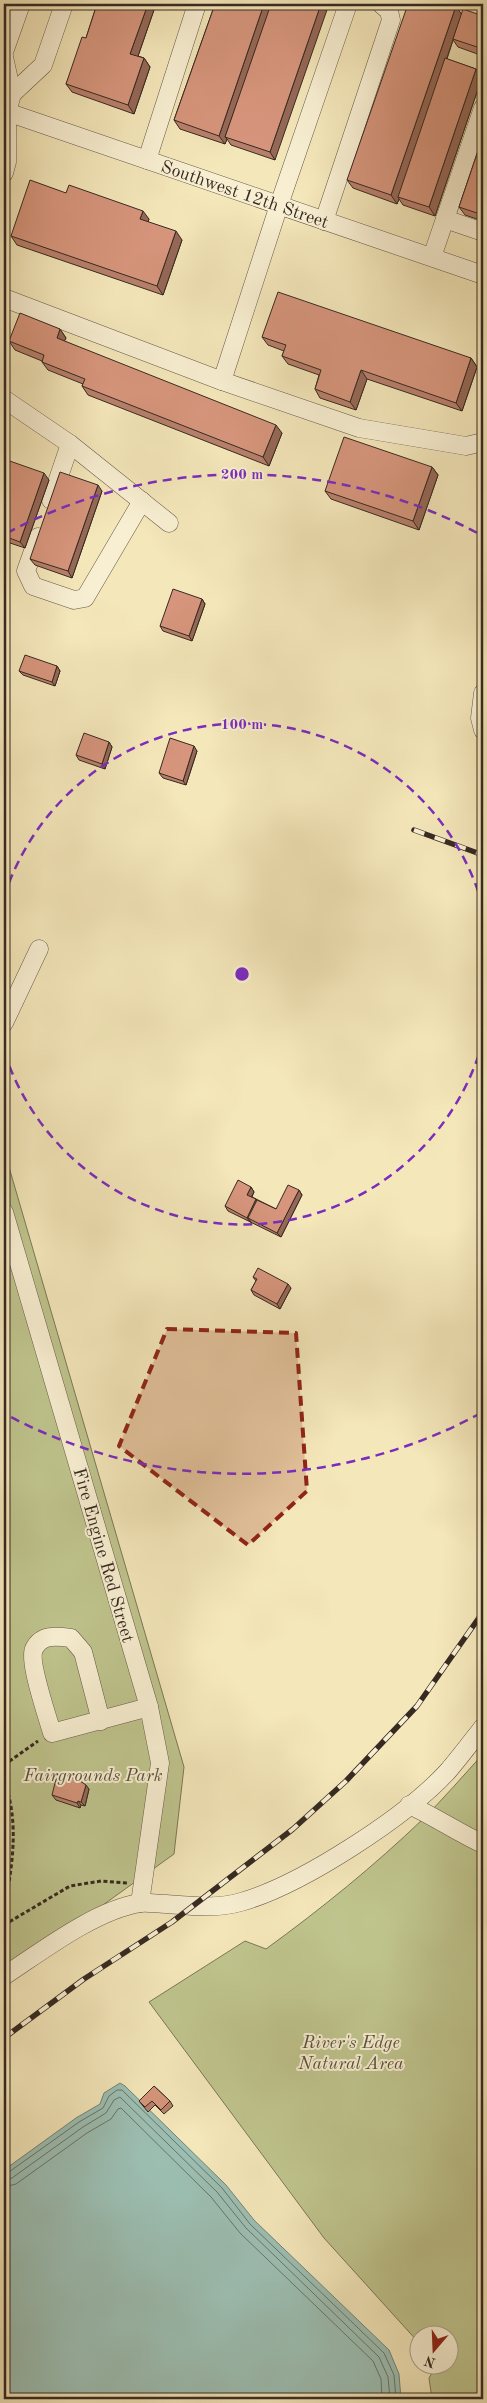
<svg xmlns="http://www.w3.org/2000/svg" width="487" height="2403" viewBox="0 0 487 2403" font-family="'Old Standard TT',serif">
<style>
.green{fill:#bfc48d;stroke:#7a7758}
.water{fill:#9cbfb3;stroke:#738379}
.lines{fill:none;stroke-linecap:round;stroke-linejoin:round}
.shore{stroke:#69746a;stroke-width:1}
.minor-casing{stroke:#665948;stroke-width:19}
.path{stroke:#362a22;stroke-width:3;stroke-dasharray:4 2.5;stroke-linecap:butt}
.minor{stroke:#f8efd2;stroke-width:18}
.rail-casing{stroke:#362a22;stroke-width:5.5}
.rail{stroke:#f8efd2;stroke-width:4;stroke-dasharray:11;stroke-linecap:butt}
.wall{fill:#b8806b;stroke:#362a22}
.shaded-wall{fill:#966857;stroke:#362a22}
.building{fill:#d6957c;stroke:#362a22}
.marked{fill:#8f2418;fill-opacity:0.2;stroke:#8f2418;stroke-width:4;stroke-dasharray:10 6;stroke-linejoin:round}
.ring{fill:none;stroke:#7b2cbf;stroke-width:2.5;stroke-dasharray:9 6}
.labels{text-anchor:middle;stroke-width:4;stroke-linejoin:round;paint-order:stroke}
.street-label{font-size:18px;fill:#362a22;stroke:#f8efd2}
.park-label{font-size:18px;font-style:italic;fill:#58503d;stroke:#f8efd2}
.centre{fill:#7b2cbf;stroke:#f8efd2;stroke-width:2.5}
.ring-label{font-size:15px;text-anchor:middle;font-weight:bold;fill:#7b2cbf;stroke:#f8efd2;stroke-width:4;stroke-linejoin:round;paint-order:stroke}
</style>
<rect width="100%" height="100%" fill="#f4e7ba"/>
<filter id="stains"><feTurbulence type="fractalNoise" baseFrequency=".004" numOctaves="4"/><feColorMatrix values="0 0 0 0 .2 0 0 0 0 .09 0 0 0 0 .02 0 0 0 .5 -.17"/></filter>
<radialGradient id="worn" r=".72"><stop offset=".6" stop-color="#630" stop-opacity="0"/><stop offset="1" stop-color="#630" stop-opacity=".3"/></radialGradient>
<!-- green -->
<g class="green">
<path d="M4 1150 184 1767 174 1854 4 1976Z"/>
<path d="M483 1754V2399H432L429 2378 436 2366H450V2336H420L419 2343 324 2238 149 2002 245 1941 266 1949C321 1909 374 1866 423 1819 444 1798 463 1776 483 1754Z"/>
</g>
<!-- water -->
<path class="water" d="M120 2083 125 2086 226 2185 254 2220 389 2350 399 2374 401 2399H4V2170L76 2118 100 2104 104 2093Z"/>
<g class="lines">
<!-- shore -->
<g class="shore">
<path d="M4 2173 9 2172 79 2122 103 2108 109 2096 117 2090H122L222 2188 250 2224 384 2353 394 2375 396 2399"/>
<path d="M4 2180 12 2178 83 2127 106 2113 114 2100 120 2097 217 2192 246 2228 379 2357 388 2377 390 2399"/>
<path d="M4 2187 16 2184 87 2133 111 2119 118 2109 121 2108 211 2197 240 2233 373 2361 381 2379 382 2399"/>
</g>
<!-- minor casing -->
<g class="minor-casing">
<g id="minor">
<path d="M4 52 21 4"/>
<path d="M4 57 12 94 7 112V162L4 173"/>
<path d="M12 94 43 65 64 4"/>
<path d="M4 111 483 275"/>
<path d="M147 160 197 4"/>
<path d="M445 219 483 232"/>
<path d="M324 221 391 20 389 11 381 4"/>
<path d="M432 257 483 108"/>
<path d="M4 298 222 381 279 205 348 4"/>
<path d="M222 381 359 428 466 446 483 442"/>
<path d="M4 399 70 444 169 523"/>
<path d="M51 500 70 444"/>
<path d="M38 537 26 571 33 586 74 600 85 598 142 501"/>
<path d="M483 693 480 718 483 730"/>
<path d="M4 1023 39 949"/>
<path d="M4 1212 149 1707 160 1763 140 1903"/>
<path d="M101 1721 83 1652 71 1638C57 1636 41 1634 34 1649 28 1661 48 1718 52 1733L149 1707"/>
<path d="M409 1805C434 1816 457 1832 483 1844"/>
<path d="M4 1976C41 1952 95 1910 140 1903 148 1902 158 1904 166 1904 191 1906 217 1909 241 1902 301 1885 406 1817 448 1771 460 1757 472 1741 483 1727"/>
</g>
</g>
<!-- path -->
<g class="path">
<path d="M4 1765 38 1741"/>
<path d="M4 1781C20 1822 12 1869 4 1910"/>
<path d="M4 1925 70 1886 101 1881 127 1883"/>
</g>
<!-- minor -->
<use href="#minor" class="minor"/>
<!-- rail casing -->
<g class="rail-casing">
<g id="rail">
<path d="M414 830 483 855"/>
<path d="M4 2038 84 1979 172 1922 293 1829 346 1781 417 1706 483 1612"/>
</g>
</g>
<!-- rail -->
<use href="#rail" class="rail"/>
</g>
<!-- wall -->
<g class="wall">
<path d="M97 4H156L138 56 144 58 150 67 134 114 72 92 66 84 86 38Z"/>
<path d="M215 4 275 160 231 145 227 139 225 144 180 129 174 120Z"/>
<path d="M456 6 461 14 483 16V56L458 47 453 40 447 59 476 69 482 77 435 216 403 205 399 199 397 204 353 188 347 180Z"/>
<path d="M483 136V221L465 215 459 207Z"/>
<path d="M66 193 149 219 148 222 182 240 163 295 17 245 11 236Z"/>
<path d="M60 329 66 338 64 341 282 433 269 466 88 395 82 386 83 384 48 370 42 362V361L15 350 9 341Z"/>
<path d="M262 337 471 358 477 367 462 411 367 379 356 410 320 398 315 389 319 375 288 364 282 356 284 351 268 345Z"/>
<path d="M4 459 49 480 25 548 4 541Z"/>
<path d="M432 467 438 475 419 530 331 499 325 491Z"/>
<path d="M102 491 72 578 35 565 30 559Z"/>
<path d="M202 599 205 604 192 641 163 631 160 626Z"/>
<path d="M57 666 60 671 55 686 23 675 19 671Z"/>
<path d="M109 742 112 747 105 769 79 760 76 755Z"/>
<path d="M197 751 186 785 163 778 159 773Z"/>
<path d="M251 1187 254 1192 252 1197 276 1209 299 1190 302 1195 281 1237 228 1211 225 1206Z"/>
<path d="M253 1277 291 1288 280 1309 254 1295 251 1290 256 1281Z"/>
<path d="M81 1779V1782L89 1789 85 1806 81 1805 80 1808 56 1800 52 1795 68 1782Z"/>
<path d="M154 2086 170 2101 173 2106 164 2114 155 2105 148 2112 139 2101Z"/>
</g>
<!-- shaded-wall -->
<g class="shaded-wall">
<path d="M148 4H156L136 62 130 54Z"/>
<path d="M264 4H273L225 137 227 139 225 144 219 136Z"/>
<path d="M321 4H329L275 160 270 152Z"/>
<path d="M456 6 462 15 453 39V40L399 197H398L399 199 397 204 391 195Z"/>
<path d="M144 58 150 67 134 114 128 105Z"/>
<path d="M476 69 482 77 435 216 429 207Z"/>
<path d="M143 211 149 219 146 228 140 219Z"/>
<path d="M176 231 182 240 163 295 157 286Z"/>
<path d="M60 329 66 338 62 346 57 338Z"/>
<path d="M471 358 477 367 462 411 456 403Z"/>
<path d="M361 370 367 379 356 410 350 402Z"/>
<path d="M276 425 282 433 269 466 263 457Z"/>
<path d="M432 467 438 475 419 530 413 521Z"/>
<path d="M44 473 49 480 25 548 20 542Z"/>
<path d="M98 485 102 491 72 578 68 571Z"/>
<path d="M202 599 205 604 192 641 189 636Z"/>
<path d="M57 666 60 671 55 686 52 682Z"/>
<path d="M109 742 112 747 105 769 102 764Z"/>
<path d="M194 746 197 751 186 785 183 781Z"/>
<path d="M251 1187 254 1192 250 1199 247 1195Z"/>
<path d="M299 1190 302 1195 281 1237 277 1233Z"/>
<path d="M256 1199 260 1204 248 1218 251 1222H250L247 1218Z"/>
<path d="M288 1284 291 1288 280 1309 277 1304Z"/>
<path d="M78 1775 81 1779 80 1784 77 1779Z"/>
<path d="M86 1785 89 1789 85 1806 81 1802Z"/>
<path d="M78 1801 81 1805 80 1808 77 1803Z"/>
</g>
<!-- building -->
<g class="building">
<path d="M97 4H148L130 54 144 58 128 105 66 84 82 37 86 38Z"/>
<path d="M215 4H264L219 136 174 120Z"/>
<path d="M271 4H321L270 152 225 137Z"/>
<path d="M408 4H448L456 6 391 195 347 180Z"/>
<path d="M463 9 483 16V49L453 39Z"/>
<path d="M445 58 476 69 429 207 398 197Z"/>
<path d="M483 136V215L459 207Z"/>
<path d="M30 180 66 193 69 185 143 211 140 219 176 231 157 286 11 236Z"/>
<path d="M278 292 471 358 456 403 361 370 350 402 315 389 321 370 282 356 286 345 262 337Z"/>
<path d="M20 313 60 329 57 338 276 425 263 457 82 386 85 379 42 362 44 355 9 341Z"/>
<path d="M344 437 432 467 413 521 325 491Z"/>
<path d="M4 459 44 473 20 542 4 536Z"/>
<path d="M60 472 98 485 68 571 30 559Z"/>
<path d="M173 589 202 599 189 636 160 626Z"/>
<path d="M25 655 57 666 52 682 19 671Z"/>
<path d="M84 733 109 742 102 764 76 755Z"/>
<path d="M170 738 194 746 183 781 159 773Z"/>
<path d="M238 1180 251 1187 247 1195 256 1199 247 1218 225 1206Z"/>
<path d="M288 1185 299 1190 277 1233 248 1218 257 1200 276 1209Z"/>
<path d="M258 1268 288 1284 277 1304 251 1290 257 1279 253 1277Z"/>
<path d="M75 1774 78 1775 77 1779 86 1785 81 1802 78 1801 77 1803 52 1795 56 1779 68 1782 69 1777 74 1778Z"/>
<path d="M154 2086 170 2101 161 2110 152 2101 145 2107 139 2101Z"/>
</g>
<!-- marked area -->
<path class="marked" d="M167 1329 296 1333 307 1491 248 1545 119 1446Z"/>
<!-- distance rings -->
<g class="ring">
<path d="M483 1041A250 250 0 0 1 4 1051M4 897A250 250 0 0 1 483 907"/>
<path d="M481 1413A500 500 0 0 1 7 1415M7 533A500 500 0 0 1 481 535"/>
</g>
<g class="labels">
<!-- street labels -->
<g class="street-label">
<text transform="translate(245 194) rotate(19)" y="6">Southwest 12th Street</text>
<text transform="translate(104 1555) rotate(74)" y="6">Fire Engine Red Street</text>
</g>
<!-- park labels -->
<g class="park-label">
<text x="93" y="1781">Fairgrounds Park</text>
<text x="351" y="2048">River's Edge<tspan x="351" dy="21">Natural Area</tspan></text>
</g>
</g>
<circle cx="242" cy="974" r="8" class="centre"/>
<g class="ring-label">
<text x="242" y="479">200 m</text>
<text x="242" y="729">100 m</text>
</g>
<!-- margin -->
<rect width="487" height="2403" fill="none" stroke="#f4e7ba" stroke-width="20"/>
<rect x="5" y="5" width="477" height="2393" fill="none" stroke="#362a22" stroke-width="2.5"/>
<rect x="10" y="10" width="467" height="2383" fill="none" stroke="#362a22"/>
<!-- north arrow -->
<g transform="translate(434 2350) rotate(199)"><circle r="24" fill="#f8efd2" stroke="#aaa08c"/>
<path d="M0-4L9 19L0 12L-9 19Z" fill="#8f2418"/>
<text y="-8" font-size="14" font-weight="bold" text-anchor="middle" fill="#362a22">N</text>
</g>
<rect width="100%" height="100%" filter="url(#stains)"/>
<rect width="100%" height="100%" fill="url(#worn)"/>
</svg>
